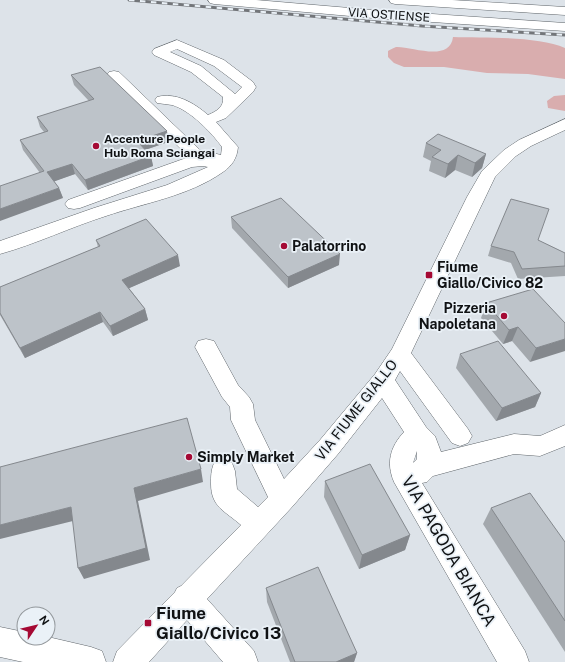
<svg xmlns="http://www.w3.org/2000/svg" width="565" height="662" viewBox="0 0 565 662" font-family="'Public Sans',sans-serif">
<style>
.green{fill:#d9adae}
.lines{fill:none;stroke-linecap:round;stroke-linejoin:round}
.minor-casing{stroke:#61676c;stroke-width:1}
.major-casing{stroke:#61676c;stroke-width:1}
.minor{fill:#fff;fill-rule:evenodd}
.major{fill:#fff;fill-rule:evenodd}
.rail-casing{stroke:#73767a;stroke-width:3}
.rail{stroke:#eaf1f7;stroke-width:2;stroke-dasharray:5.5;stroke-linecap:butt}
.wall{fill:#a3a8ad}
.shaded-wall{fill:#84888d}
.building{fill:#bdc3c9;stroke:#84888d}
.poi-dot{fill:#a50934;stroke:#eaf1f7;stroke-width:1.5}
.labels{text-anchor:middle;stroke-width:3.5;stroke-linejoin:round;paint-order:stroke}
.far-street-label{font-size:12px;fill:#101214;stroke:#eaf1f7}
.far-poi-label{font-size:12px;font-weight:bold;fill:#101214;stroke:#eaf1f7;text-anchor:start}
.poi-label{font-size:14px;font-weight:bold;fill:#101214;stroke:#eaf1f7;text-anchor:start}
.street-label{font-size:14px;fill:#101214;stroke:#eaf1f7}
.near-street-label{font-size:17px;fill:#101214;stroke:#eaf1f7}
.near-poi-label{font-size:17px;font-weight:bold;fill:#101214;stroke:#eaf1f7;text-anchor:start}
</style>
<rect width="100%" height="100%" fill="#dde3e9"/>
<!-- green -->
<g class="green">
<path d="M453 37C483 38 538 36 565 48V79L528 74 487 73 444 67H404L394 63 388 57V51C390 50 393 48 396 47 411 46 450 63 453 37Z"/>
<path d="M565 95V111L548 108 547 101 554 96Z"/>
</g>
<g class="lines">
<!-- minor casing -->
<g class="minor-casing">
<g id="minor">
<path d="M177 40 224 60 253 82 256 87 253 92 226 118 216 122 238 147C237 158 232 166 223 172 189 196 144 203 106 216 71 227 36 244 0 254V241L94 208 167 185 208 167 203 166 192 167 80 208 74 209 68 208 65 204 68 200 189 157 109 78 107 75 109 72 114 71 119 72 200 150 221 155 222 147C212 133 190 110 172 105 167 104 162 104 157 103L155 100 157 97C176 92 194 103 208 115 217 111 224 107 223 97L191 72 154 55 152 52 154 49ZM177 49 214 66 242 87 235 94 201 66 170 52Z"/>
<path d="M565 119V130L531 146 516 156 495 177 411 353 468 429 472 436 468 443 460 446 452 443 400 371 395 380 426 427 435 436 441 452 514 434 540 436 565 425V446L540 456 514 454 433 476 427 482 422 483 525 651 529 662H497L394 482C386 463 390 447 404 432L382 398 338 454 292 507 207 599 254 651 258 662H223L187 620 149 662H113L117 651 175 592 177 588 181 586 241 525C225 511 211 507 211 484 211 476 211 471 214 463L223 460 232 463 235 471 237 489 258 507 268 497 231 420 230 407 222 397 195 347 198 341 206 339 214 341 238 385 249 397 253 404 255 420 284 479 320 440 375 374 392 349 467 197 482 171 504 150 519 140ZM417 451V459L413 463Z"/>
<path d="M0 627 24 632V638L48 637 91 647 102 651 106 662H23L0 657Z"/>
</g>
</g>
<!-- major casing -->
<g class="major-casing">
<g id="major">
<path d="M208 0H256L373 10 565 23V31L373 18 214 4 210 3Z"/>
<path d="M389 0H452L565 7V15L395 4 391 3Z"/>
</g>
</g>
<!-- minor -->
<use href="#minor" class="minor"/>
<!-- major -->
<use href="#major" class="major"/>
<!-- rail casing -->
<g class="rail-casing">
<path id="rail" d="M129 0 422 26 565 35"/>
</g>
<!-- rail -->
<use href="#rail" class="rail"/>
</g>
<!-- wall -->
<g class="wall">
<path d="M71 75 167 131 168 142 145 150 151 156 153 166 88 190 75 174 54 181 59 188 63 198 40 173 23 150 20 140 44 132 40 127 37 117 89 101 74 85Z"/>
<path d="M426 143 486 154 482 168 472 177 455 170 445 178 429 171 431 161 423 157Z"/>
<path d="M231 217 339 265 288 288 232 228Z"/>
<path d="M96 240 180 266 129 288 145 309 148 320 113 336 103 322 25 358 0 315V287L98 247Z"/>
<path d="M538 240 565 253V276L518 279 511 263 488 256 491 246Z"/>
<path d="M486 303 565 323 530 362 512 341 503 344 481 318Z"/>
<path d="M460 354 541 393 535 407 496 421 456 368Z"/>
<path d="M325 481 410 535 405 550 359 569 324 497Z"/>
<path d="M491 508 565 542V652L483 524Z"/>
<path d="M266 588 357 653 354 662H290L267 602Z"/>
</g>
<!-- shaded-wall -->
<g class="shaded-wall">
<path d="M167 131 168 142 139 152 137 141Z"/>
<path d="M486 154 482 168 472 177 475 163Z"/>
<path d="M458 155 455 170 445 178 448 164Z"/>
<path d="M151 156 153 166 88 190 85 180Z"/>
<path d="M72 164 75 174 50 183 47 172Z"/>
<path d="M59 188 63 198 0 221V209Z"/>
<path d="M340 254 339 265 288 288V277Z"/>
<path d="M178 255 180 266 125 290 122 280Z"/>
<path d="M145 309 148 320 113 336 110 326Z"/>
<path d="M100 312 103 322 25 358 20 348Z"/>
<path d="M518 327 512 341 503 344 509 330Z"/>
<path d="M565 339V351L530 362 536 348Z"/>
<path d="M541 393 535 407 496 421 502 408Z"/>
<path d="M201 469 203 482 138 501 150 560 84 579 78 568 134 488Z"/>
<path d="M71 507 77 520 0 539V525Z"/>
<path d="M410 535 405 550 359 569 362 555Z"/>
<path d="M357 653 354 662H336Z"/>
</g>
<!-- building -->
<g class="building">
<path d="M100 67 167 131 137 141 151 156 85 180 72 164 47 172 59 188 0 209V186L44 171 20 140 48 131 37 117 94 99 71 75Z"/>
<path d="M438 134 486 154 475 163 458 155 448 164 432 157 441 150 426 143Z"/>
<path d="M281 198 340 254 288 277 231 217Z"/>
<path d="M511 199 549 209 538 240 565 253V266L522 269 514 252 491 246Z"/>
<path d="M146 219 178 255 122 280 145 309 110 326 100 312 20 348 0 313V287L100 246 96 240Z"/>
<path d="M533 289 565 323V339L536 348 518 327 509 330 486 303Z"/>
<path d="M498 341 541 393 502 408 460 354Z"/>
<path d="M187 418 201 469 134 488 146 548 78 568 71 507 0 525V467Z"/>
<path d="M370 464 410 535 362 555 325 481Z"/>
<path d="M530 493 565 542V621L491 508Z"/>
<path d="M318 567 357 653 336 662H295L266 588Z"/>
</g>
<!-- markers -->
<g class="poi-dot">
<circle cx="96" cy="146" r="4"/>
<circle cx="284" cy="246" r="4"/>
<rect x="425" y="271" width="8" height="8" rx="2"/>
<circle cx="504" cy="316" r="4"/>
<circle cx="189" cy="457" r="4"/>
<rect x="144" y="619" width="8" height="8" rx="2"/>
</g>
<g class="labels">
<!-- far-street labels -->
<g class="far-street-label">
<text transform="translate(389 15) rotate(4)" y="4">VIA OSTIENSE</text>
</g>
<!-- far-poi labels -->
<g class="far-poi-label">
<text x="104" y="143">Accenture People<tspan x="104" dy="14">Hub Roma Sciangai</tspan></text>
</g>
<!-- poi labels -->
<g class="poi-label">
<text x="292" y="251">Palatorrino</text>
<text x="437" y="272">Fiume<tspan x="437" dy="16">Giallo/Civico 82</tspan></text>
<text x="496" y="313" text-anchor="end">Pizzeria<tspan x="496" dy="16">Napoletana</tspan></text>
<text x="197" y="462">Simply Market</text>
</g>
<!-- street labels -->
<g class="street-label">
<text transform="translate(356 410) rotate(-52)" y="5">VIA FIUME GIALLO</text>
</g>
<!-- near-street labels -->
<g class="near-street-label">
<text transform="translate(449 551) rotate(60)" y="6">VIA PAGODA BIANCA</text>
</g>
<!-- near-poi labels -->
<g class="near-poi-label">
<text x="156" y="619">Fiume<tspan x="156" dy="20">Giallo/Civico 13</tspan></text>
</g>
</g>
<!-- north arrow -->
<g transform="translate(36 626) rotate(55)"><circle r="19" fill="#eaf1f7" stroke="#93989c"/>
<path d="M0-3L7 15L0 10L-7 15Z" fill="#a50934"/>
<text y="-6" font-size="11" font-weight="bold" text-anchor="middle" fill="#101214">N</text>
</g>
</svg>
